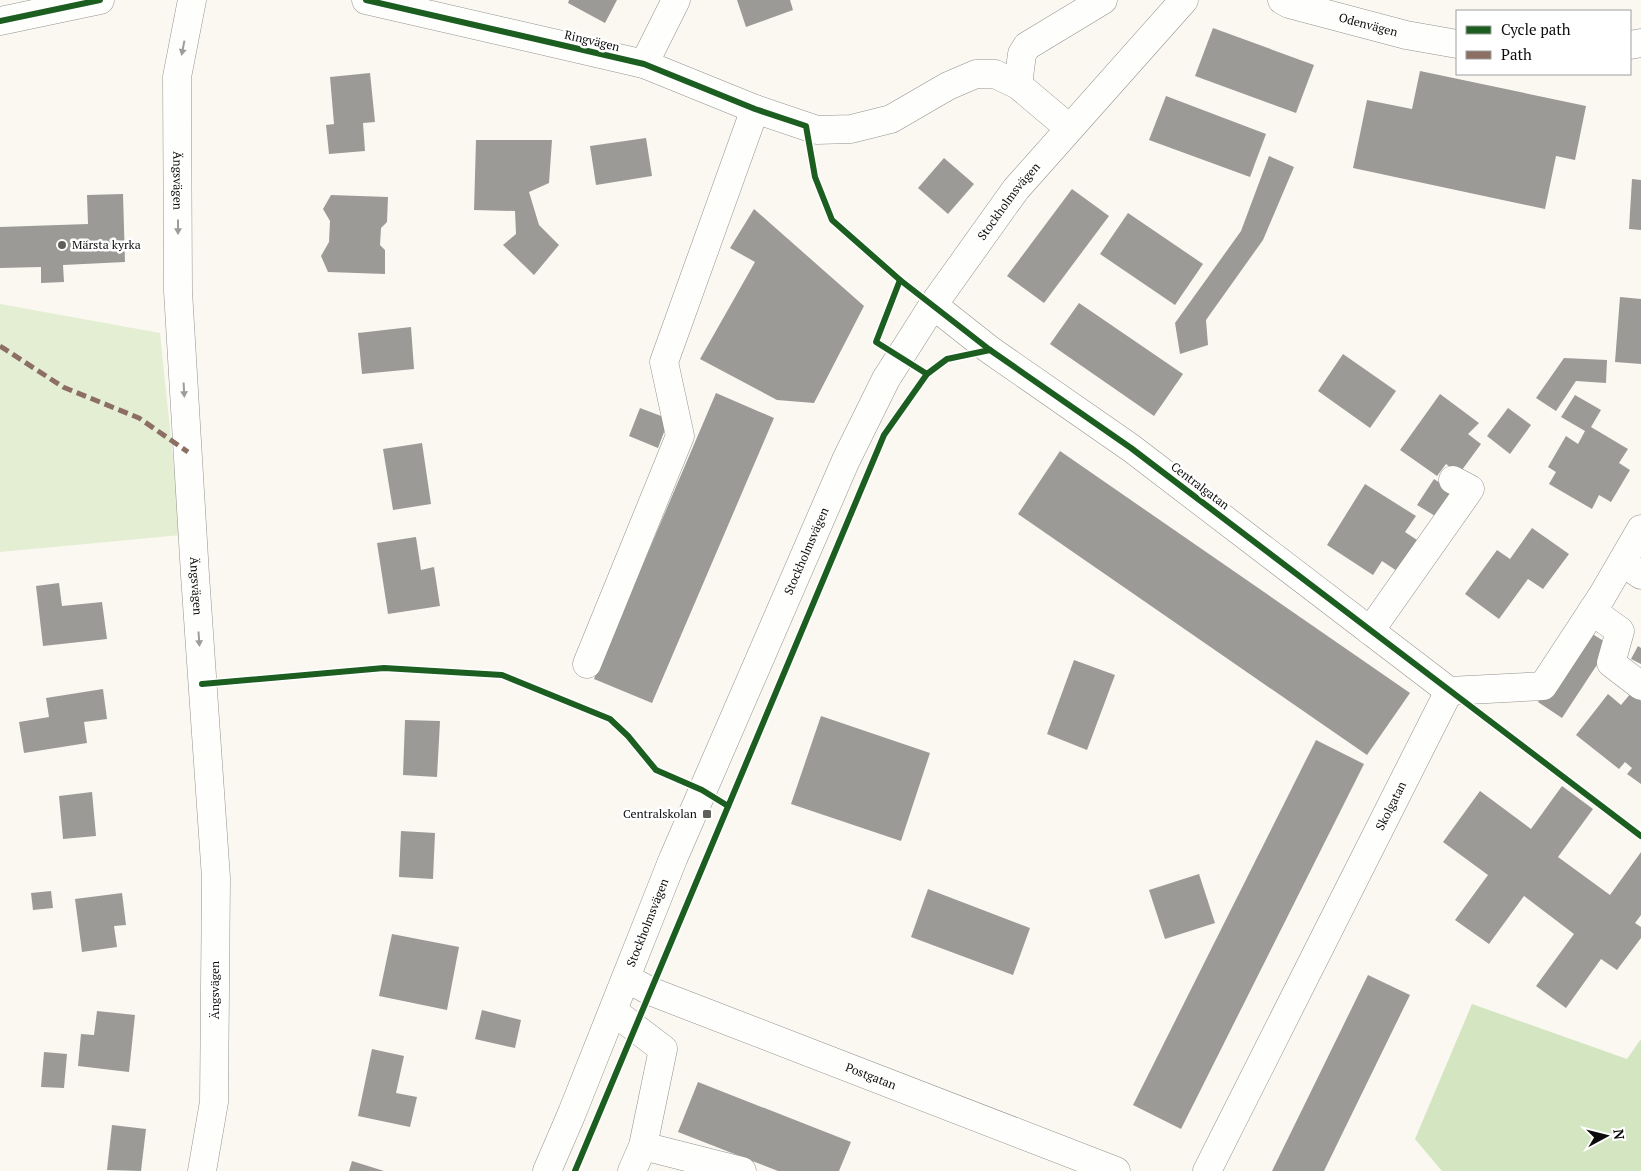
<svg xmlns="http://www.w3.org/2000/svg" width="1641" height="1171" viewBox="0 0 1641 1171" font-family="'PT Serif',serif">
<style>
.green{fill:#e3eed2}
.forest{fill:#d4e5c1}
.building{fill:#9c9a97}
.lines{fill:none;stroke-linecap:round;stroke-linejoin:round}
.minor-casing{stroke:#93928f;stroke-width:29}
.minor{stroke:#fefefd;stroke-width:28}
.quiet{stroke:#8d6e63;stroke-width:5;stroke-dasharray:10 5;stroke-linecap:butt}
.cycleway-casing{stroke:#fff;stroke-width:9}
.cycleway{stroke:#1b5e20;stroke-width:6}
.oneway{fill:#9d9d9d}
.poi-dot{fill:#5f5f5c;stroke:#fff;stroke-width:2}
.labels{text-anchor:middle;stroke-width:5;stroke-linejoin:round;paint-order:stroke}
.street-label{font-size:12px;fill:#0c0c0c;stroke:#fff}
.poi-label{font-size:12px;fill:#0c0c0c;stroke:#fff;text-anchor:start}
</style>
<rect width="100%" height="100%" fill="#faf8f1"/>
<!-- green -->
<path class="green" d="M0 304 160 333 181 535 0 552Z"/>
<!-- forest -->
<path class="forest" d="M1472 1004 1627 1059 1641 1039V1171H1442L1415 1139Z"/>
<!-- building -->
<g class="building">
<path d="M569 0H617L605 23 568 3Z"/>
<path d="M737 0H790L793 10 746 27Z"/>
<path d="M1213 28 1314 65 1296 113 1195 76Z"/>
<path d="M1420 71 1586 106 1575 160 1556 156 1545 209 1353 168 1367 100 1412 109Z"/>
<path d="M370 73 375 122 363 123 365 151 329 154 326 125 334 124 330 77Z"/>
<path d="M1166 96 1266 134 1250 177 1149 140Z"/>
<path d="M646 138 652 176 596 185 590 146Z"/>
<path d="M476 140H552L549 183 529 192 539 225 559 245 534 275 503 245 516 234 515 211 474 210Z"/>
<path d="M1269 156 1294 167 1263 240 1206 320 1208 345 1180 354 1175 323 1241 231Z"/>
<path d="M944 158 974 184 948 214 918 188Z"/>
<path d="M1632 179 1641 180V230L1629 229Z"/>
<path d="M1072 189 1109 216 1044 303 1007 276Z"/>
<path d="M123 194 125 262 63 265 64 282 41 283V267L0 268V227L88 224 87 195Z"/>
<path d="M331 195 388 197 387 222 381 228 380 245 385 250V274L328 272 321 256 329 242 330 221 323 209Z"/>
<path d="M754 209 864 306 814 403 777 400 700 359 755 262 730 248Z"/>
<path d="M1128 213 1203 264 1175 305 1100 254Z"/>
<path d="M1620 297 1641 299V364L1615 362Z"/>
<path d="M1079 303 1183 374 1154 416 1050 344Z"/>
<path d="M411 327 414 369 362 374 358 333Z"/>
<path d="M1343 354 1396 391 1370 428 1318 391Z"/>
<path d="M1564 358 1607 360 1606 383 1576 381 1556 411 1536 398Z"/>
<path d="M716 393 774 418 652 703 594 679Z"/>
<path d="M1440 394 1479 423 1468 434 1481 444 1459 474 1446 464 1437 476 1400 450Z"/>
<path d="M1575 395 1601 410 1591 427 1628 449 1619 463 1630 470 1611 502 1599 495 1592 509 1549 484 1556 472 1548 467 1566 436 1578 444 1585 431 1561 417Z"/>
<path d="M640 408 669 419 658 448 629 436Z"/>
<path d="M1508 408 1531 425 1510 454 1487 436Z"/>
<path d="M422 443 431 504 393 510 383 449Z"/>
<path d="M1060 451 1410 693 1367 755 1018 514Z"/>
<path d="M1434 479 1461 497 1445 522 1417 505Z"/>
<path d="M1365 484 1416 516 1405 532 1417 540 1397 571 1382 561 1373 575 1327 545Z"/>
<path d="M1532 528 1569 554 1543 589 1528 579 1499 619 1465 594 1497 550 1510 559Z"/>
<path d="M416 537 421 570 434 567 440 606 388 614 377 543Z"/>
<path d="M59 583 62 606 102 602 107 639 43 646 36 586Z"/>
<path d="M1586 630 1610 645 1562 718 1538 702Z"/>
<path d="M1638 646 1641 648V664L1631 659Z"/>
<path d="M1074 660 1115 675 1087 750 1047 734Z"/>
<path d="M103 689 107 719 84 722 87 743 24 753 19 722 49 717 46 698Z"/>
<path d="M1631 693 1641 701V784L1627 774 1632 768 1625 762 1619 769 1576 735 1608 694 1621 705Z"/>
<path d="M821 716 930 753 901 841 791 804Z"/>
<path d="M405 720 440 721 437 777 403 775Z"/>
<path d="M1316 740 1364 764 1181 1129 1133 1105Z"/>
<path d="M1562 786 1593 809 1558 857 1610 895 1641 852V915L1635 923 1641 927V938L1617 970 1601 959 1566 1008 1536 986 1574 934 1524 896 1489 944 1455 920 1488 875 1443 842 1480 791 1531 829Z"/>
<path d="M92 792 96 836 63 839 59 796Z"/>
<path d="M401 831 435 833 433 879 399 877Z"/>
<path d="M1199 874 1215 923 1165 939 1149 890Z"/>
<path d="M928 889 1030 928 1013 975 911 937Z"/>
<path d="M51 891 53 908 33 910 31 893Z"/>
<path d="M122 893 126 925 114 926 117 947 82 952 75 899Z"/>
<path d="M392 934 459 947 447 1010 379 996Z"/>
<path d="M1368 975 1410 995 1324 1171H1272Z"/>
<path d="M482 1010 521 1020 515 1048 475 1039Z"/>
<path d="M97 1011 135 1015 129 1072 78 1066 81 1034 94 1035Z"/>
<path d="M372 1049 404 1056 396 1093 417 1097 410 1127 358 1116Z"/>
<path d="M44 1052 67 1054 64 1088 41 1087Z"/>
<path d="M698 1082 851 1142 839 1171H778L678 1132Z"/>
<path d="M112 1125 146 1129 141 1171 107 1170Z"/>
<path d="M352 1161 384 1171H349Z"/>
</g>
<g class="lines">
<!-- minor casing -->
<g class="minor-casing">
<g id="minor">
<path id="s1" d="M192 0 177 77 178 291 195 575 216 878 214 1102 202 1171"/>
<path d="M366 0 644 64 755 109 817 130 851 129 891 119 948 86 976 74H995L1018 85 1069 128"/>
<path id="s2" d="M1282 0 1289 4 1406 35 1457 44"/>
<path d="M0 21 100 0"/>
<path d="M1630 45 1641 43"/>
<path d="M644 64 676 0"/>
<path d="M1018 85 1022 54 1027 46 1103 0"/>
<path d="M933 305 990 350 1131 448 1449 691"/>
<path d="M1622 562 1641 575"/>
<path d="M1592 611 1620 631 1611 663 1641 686"/>
<path d="M1370 631 1470 489 1453 480"/>
<path d="M587 664 680 436 664 362 755 109"/>
<path d="M1449 691 1543 686 1602 596 1641 529"/>
<path id="s3" d="M626 978 650 991 1116 1171"/>
<path d="M613 1011 663 1049 643 1146 742 1171"/>
<path id="s4" d="M547 1171 572 1113 673 859 846 460 886 379 933 305 1016 189 1184 0"/>
<path d="M632 1171 643 1146"/>
<path id="s5" d="M1207 1171 1449 691"/>
</g>
</g>
<!-- minor -->
<use href="#minor" class="minor"/>
<!-- quiet -->
<path class="quiet" d="M0 346 63 387 139 418 188 452"/>
<!-- cycleway casing -->
<g class="cycleway-casing">
<g id="cycleway">
<path d="M366 0 644 64 755 109 806 126 815 177 832 220 900 280 990 350 1131 448 1641 836"/>
<path d="M0 21 100 0"/>
<path d="M900 280 876 342 927 374"/>
<path d="M202 684 384 668 502 675 610 719 628 736 656 770 702 790 728 806"/>
<path d="M575 1171 884 435 927 374 947 359 990 350"/>
</g>
</g>
<!-- cycleway -->
<use href="#cycleway" class="cycleway"/>
</g>
<!-- one-way arrows -->
<defs><path id="oneway-solid" d="M-6-.8H1V-3.2L6.5 0L1 3.2V.8H-6Z" transform="scale(1.25)"/></defs>
<g class="oneway">
<use href="#oneway-solid" transform="translate(183 48) rotate(101)"/>
<use href="#oneway-solid" transform="translate(178 227) rotate(90)"/>
<use href="#oneway-solid" transform="translate(184 390) rotate(87)"/>
<use href="#oneway-solid" transform="translate(199 639) rotate(86)"/>
</g>
<!-- markers -->
<g class="poi-dot">
<circle cx="62" cy="245" r="5"/>
<rect x="702" y="809" width="10" height="10" rx="2.5"/>
</g>
<g class="labels">
<!-- street labels -->
<g class="street-label">
<text dy="4" stroke="none"><textPath href="#s2" startOffset="90">Odenvägen</textPath></text>
<text transform="translate(592 41) rotate(13)" y="4">Ringvägen</text>
<text dy="4" stroke="none"><textPath href="#s1" startOffset="182">Ängsvägen</textPath></text>
<text dy="4" stroke="none"><textPath href="#s4" startOffset="1078">Stockholmsvägen</textPath></text>
<text transform="translate(1200 486) rotate(37)" y="4">Centralgatan</text>
<text dy="4" stroke="none"><textPath href="#s4" startOffset="672">Stockholmsvägen</textPath></text>
<text dy="4" stroke="none"><textPath href="#s1" startOffset="588">Ängsvägen</textPath></text>
<text dy="4" stroke="none"><textPath href="#s5" startOffset="409">Skolgatan</textPath></text>
<text dy="4" stroke="none"><textPath href="#s4" startOffset="268">Stockholmsvägen</textPath></text>
<text transform="translate(215 990) rotate(-90)" y="4">Ängsvägen</text>
<text dy="4" stroke="none"><textPath href="#s3" startOffset="264">Postgatan</textPath></text>
</g>
<!-- poi labels -->
<g class="poi-label">
<text x="72" y="249">Märsta kyrka</text>
<text x="697" y="818" text-anchor="end">Centralskolan</text>
</g>
</g>
<!-- legend -->
<rect x="1456" y="10" width="175" height="65" fill="#ffffff" stroke="#9e9e9e"/>
<rect x="1466" y="26" width="25" height="8" fill="#1b5e20" stroke="#9e9e9e"/>
<text x="1501" y="35" font-size="15" fill="#0c0c0c">Cycle path</text>
<rect x="1466" y="51" width="25" height="8" fill="#8d6e63" stroke="#9e9e9e"/>
<text x="1501" y="60" font-size="15" fill="#0c0c0c">Path</text>
<!-- north arrow -->
<g transform="translate(1606 1136) rotate(83)" stroke="#ffffff" stroke-width="4" paint-order="stroke">
<path d="M0-4L9 19L0 12L-9 19Z" fill="#0c0c0c"/>
<text y="-8" font-size="14" font-weight="bold" text-anchor="middle" fill="#0c0c0c">N</text>
</g>
</svg>
